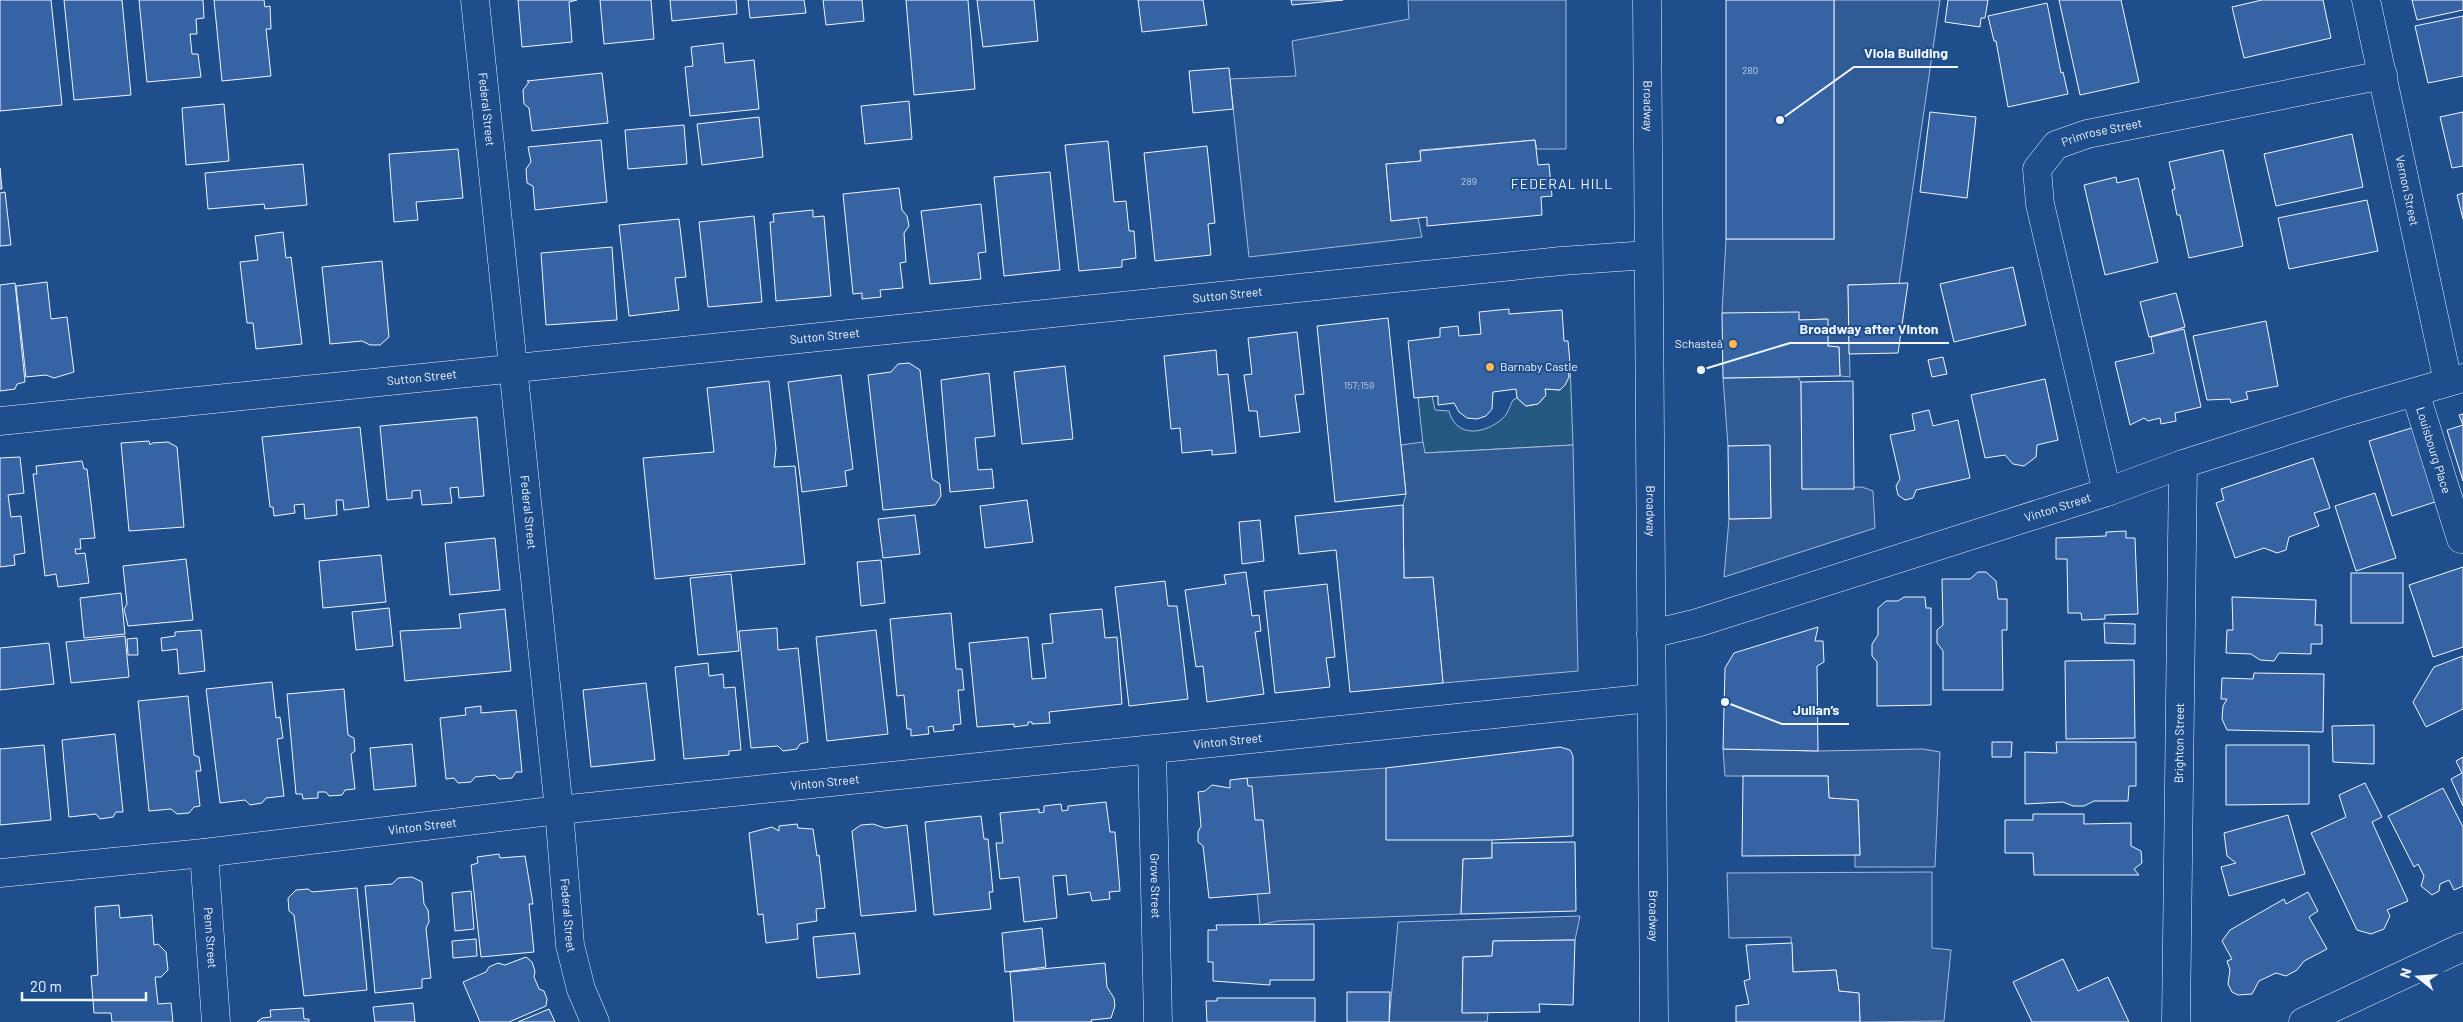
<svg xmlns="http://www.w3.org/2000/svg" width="2463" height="1022" viewBox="0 0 2463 1022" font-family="Barlow,sans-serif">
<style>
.green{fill:#245a82;stroke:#a8bbd7}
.parking{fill:#305b95;stroke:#a8bbd7}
.building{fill:#3563a3;stroke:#f2f6ff}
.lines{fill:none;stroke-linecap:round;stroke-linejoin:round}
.minor-casing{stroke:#f2f6ff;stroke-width:29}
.major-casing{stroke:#f2f6ff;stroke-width:29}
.minor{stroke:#1f4e8c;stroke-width:28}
.major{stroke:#1f4e8c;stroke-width:28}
.poi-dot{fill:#ffb74d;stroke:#1f4e8c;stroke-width:2}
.labels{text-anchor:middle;stroke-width:4;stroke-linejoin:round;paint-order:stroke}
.number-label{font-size:10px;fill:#c3d1e8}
.street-label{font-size:12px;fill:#f2f6ff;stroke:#1f4e8c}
.poi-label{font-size:12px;fill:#f2f6ff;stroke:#1f4e8c;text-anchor:end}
.neighbourhood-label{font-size:14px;letter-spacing:1px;fill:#f2f6ff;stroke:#1f4e8c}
.leader{fill:none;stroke:#f2f6ff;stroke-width:2}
.callout-dot{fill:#f2f6ff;stroke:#1f4e8c;stroke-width:2}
.callout-label{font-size:14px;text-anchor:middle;font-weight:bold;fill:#f2f6ff;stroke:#1f4e8c;stroke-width:4;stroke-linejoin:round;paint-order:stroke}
</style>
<rect width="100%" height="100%" fill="#1f4e8c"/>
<!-- green -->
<path class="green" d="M1570 363 1573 445 1424 453 1418 398 1432 396 1435 410 1449 411C1456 439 1486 434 1503 418 1508 414 1510 405 1513 400L1517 398 1526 406 1538 404 1545 396V389L1560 390 1569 377 1568 364Z"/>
<!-- parking -->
<g class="parking">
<path d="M1408 0H1566V149H1537L1535 140 1420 150 1421 161 1386 164 1391 221 1418 218 1422 237 1249 257 1230 79 1296 76 1292 41 1409 19Z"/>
<path d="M1834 0H1940L1899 284 1848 285 1850 377 1840 376 1839 347 1828 346 1827 319 1799 320 1722 313 1726 239H1834Z"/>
<path d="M1798 377 1801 382 1802 489 1862 487 1873 491 1875 528 1724 577 1729 519 1771 518 1770 446H1728L1723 378Z"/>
<path d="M1423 442 1425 453 1573 445 1578 671 1443 683 1433 578H1404L1403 505 1406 494 1401 445Z"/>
<path d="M1723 749 1818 751 1923 749 1940 752 1935 867H1855V855H1860L1858 800 1829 798 1828 776H1725Z"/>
<path d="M1386 768 1492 840V858L1463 859 1461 914 1278 921 1260 925 1247 778Z"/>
<path d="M1932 872V948L1951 950 1944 1021 1860 1022 1859 993 1839 991 1836 970 1793 972 1791 937 1729 938 1727 873Z"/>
<path d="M1580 916 1575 940 1493 941 1492 956 1463 957 1462 1012 1488 1013 1487 1022H1389L1398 922Z"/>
</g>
<!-- building -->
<g class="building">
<path d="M0 0H51L62 105 0 111Z"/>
<path d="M64 0H122L131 95 74 100Z"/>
<path d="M139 0H203L204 18 196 19 197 34H190L192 54H198L201 77 147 82Z"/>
<path d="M214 0H264L265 7 270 6 271 29H266L271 76 222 81Z"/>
<path d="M518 0H577L569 2 572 42 522 47Z"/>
<path d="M600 0H651L654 39 604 44Z"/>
<path d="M670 0H736L737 14 672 21Z"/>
<path d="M748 0H804L806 13 750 18Z"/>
<path d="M823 0H862L864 21 826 25Z"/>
<path d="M906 0H968L975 89 914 95Z"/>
<path d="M977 0H1034L1038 41 983 47Z"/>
<path d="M1138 0H1203L1207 25 1142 32Z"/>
<path d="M1291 0H1343L1292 5Z"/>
<rect x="1726" y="0" width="108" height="239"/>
<path d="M1948 0H1988L1985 18H1981L1980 27 1945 22Z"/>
<path d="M2059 0H2121L2139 82 2080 95Z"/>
<path d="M2262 0H2323L2331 38 2244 58 2232 7Z"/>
<path d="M2412 0H2463V10L2417 20Z"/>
<path d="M2047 3 2061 73 2063 72 2068 94 2008 107 1996 41H1994L1988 16Z"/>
<path d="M2463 16V76L2428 83 2415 26Z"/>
<path d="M723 43 725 63 754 60 759 109 690 116 685 67 693 66 691 47Z"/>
<path d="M1229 68 1233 109 1193 113 1189 71Z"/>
<path d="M602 73 608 123 532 131 529 108 524 104 523 90 529 82 527 81Z"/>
<path d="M909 101 912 139 865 144 861 106Z"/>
<path d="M224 104 229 161 186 165 182 108Z"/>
<path d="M1930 112 1976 117 1967 198 1920 192Z"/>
<path d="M2463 112V166L2452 168 2440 117Z"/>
<path d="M759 117 763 157 702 165 697 124Z"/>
<path d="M684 125 687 164 628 169 625 130Z"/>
<path d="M2352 134 2363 187 2276 206 2264 154Z"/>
<path d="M601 140 607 202 535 210 533 186 527 183 526 169 531 162 528 147Z"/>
<path d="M1535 140 1538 165 1549 164 1552 196 1541 197 1542 215 1427 226V217L1391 221 1386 164 1421 161 1420 151Z"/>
<path d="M1108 141 1114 202 1126 201 1129 231H1134L1136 258 1122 260V267L1079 271 1065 145Z"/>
<path d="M1207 146 1215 223 1208 224 1211 255 1155 261 1144 153Z"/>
<path d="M458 149 463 198 416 202 418 220 394 222 389 154Z"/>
<path d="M2223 150 2243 246 2189 258 2180 215H2177L2172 190 2175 189 2169 162Z"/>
<path d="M303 164 307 205 265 209 264 204 208 209 205 173Z"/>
<path d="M0 168 2 189H0Z"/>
<path d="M1050 172 1060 270 1004 276 994 177Z"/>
<path d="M2116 177 2117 183 2138 178 2158 262 2105 275 2084 185Z"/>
<path d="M899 188 902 210 907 216 909 226 904 233 906 262 900 263 903 288 880 290 881 297 862 299V293L853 294 843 194Z"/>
<path d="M5 192 11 245 0 246V193Z"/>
<path d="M2463 193V219L2457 195Z"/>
<path d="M2367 200 2378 251 2289 269 2278 218Z"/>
<path d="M981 204 986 252 978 253 981 279 930 284 921 211Z"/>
<path d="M813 210V217L824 216 831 296 776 301 770 222H774L773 214Z"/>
<path d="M754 216 762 302 708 307 699 222Z"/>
<path d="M679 219 686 277 675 278 679 310 629 316 619 225Z"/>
<path d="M283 232 286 258 291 257 302 344 256 349 253 323H247L240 262 258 260 255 236Z"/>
<path d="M612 247 617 320 546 325 541 253Z"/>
<path d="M382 261 389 337 380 345H370L362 341 330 344 322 267Z"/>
<path d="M2013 267 2026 325 1954 342 1940 284Z"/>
<path d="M47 282 51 319 67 317 74 372 54 378 46 375 26 377 16 286Z"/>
<path d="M15 283 25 382 17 384 15 389 0 391V285Z"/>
<path d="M1908 283 1898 353 1849 354 1848 285Z"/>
<path d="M2176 293 2185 327 2149 337 2140 302Z"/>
<path d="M1509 309V314L1562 310 1564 341H1568L1570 363 1568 364 1569 377 1565 385 1560 390 1545 389 1546 395 1538 404 1526 406 1517 398 1516 389 1493 392 1492 409 1486 416 1477 419 1467 418 1459 412 1454 403 1438 405V396L1414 398 1408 341 1440 337V328L1458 326 1459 336 1481 334 1479 312Z"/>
<path d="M1799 312V320L1828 319V346L1839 347 1840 376 1723 378 1722 313Z"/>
<path d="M1388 318 1406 494 1335 502 1317 326Z"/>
<path d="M2266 321 2278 386 2246 392 2248 399 2231 403 2230 399 2207 400 2193 336Z"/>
<path d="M2184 329 2201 407 2175 413 2176 421 2161 424 2160 418 2148 421 2144 418 2130 425 2115 362 2154 353 2151 337Z"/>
<path d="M1297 332 1304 394 1295 395 1300 432 1260 437 1257 411H1249L1244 375 1252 374 1248 338Z"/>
<path d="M1216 350 1218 375 1228 374 1236 453 1212 455V450L1182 453 1180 428 1171 429 1164 356Z"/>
<path d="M1943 357 1947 374 1932 377 1928 360Z"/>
<path d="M909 363 920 370 932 479 940 484 941 496 935 505 883 510 868 375 891 372 898 364Z"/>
<path d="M1065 366 1073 439 1022 444 1014 372Z"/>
<path d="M989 373 995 436 975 438 978 470 992 469 994 488 950 492 941 380Z"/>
<path d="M841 375 853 469 845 471 847 486 802 492 788 382Z"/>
<path d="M2045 379 2058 440 2037 445 2036 457 2024 466 2013 464 2005 455 1985 458 1971 395Z"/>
<path d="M769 381 776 449 774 467 795 466 805 564 655 579 643 458 714 452 707 388Z"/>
<path d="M1853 381 1854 489H1802L1801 382Z"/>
<path d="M1929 410 1933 426 1958 420 1970 478 1916 490 1913 498 1905 500 1898 495 1896 486 1900 479 1890 435 1915 430 1912 414Z"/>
<path d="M2463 414V481L2447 430 2463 425 2459 415Z"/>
<path d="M477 417 484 496 459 498 458 487 450 488 452 503 422 505 420 490 412 491V498L387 500 380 426Z"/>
<path d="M2418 426 2441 500 2392 516 2369 441Z"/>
<path d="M360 427 369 507 344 510 343 500H336L337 515 305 519 304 504 294 505 295 513 274 516 273 507H270L262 437Z"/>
<path d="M149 441 150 445 152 443 168 442 177 447 184 527 129 531 121 443Z"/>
<path d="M1770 445 1771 518 1729 519 1728 446Z"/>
<path d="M20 457 24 493 8 495 11 517 21 516 25 553 14 555 15 565 0 567V458Z"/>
<path d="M2313 458 2330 508 2314 513 2319 526 2289 537 2286 550 2277 553 2264 548 2235 558 2216 503 2224 500 2221 489Z"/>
<path d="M82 461 84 469H87L95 538 80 539 81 549H75L76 554 85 553 89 583 58 587 56 574 45 576 33 474H37L36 466Z"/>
<path d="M2375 493 2396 558 2356 571 2335 506Z"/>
<path d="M1027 500 1033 542 985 548 980 506Z"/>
<path d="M1403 505 1404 578 1433 577 1443 683 1350 692 1336 550 1299 554 1295 516Z"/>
<path d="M915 515 920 554 883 558 878 519Z"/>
<path d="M1260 520 1264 561 1242 564 1239 522Z"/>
<path d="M2126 531V538H2135L2138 614 2105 615V619L2082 620 2081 613H2068L2067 559H2056V538L2106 536V532Z"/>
<path d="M495 538 500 590 450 595 445 543Z"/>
<path d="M381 555 386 602 323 608 319 561Z"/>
<path d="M186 559 193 620 128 626 124 609 127 604 123 566Z"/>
<path d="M881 560 885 603 861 606 857 562Z"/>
<path d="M2463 567V647L2433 657 2409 585Z"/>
<path d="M1246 572 1252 616 1259 615 1261 631 1255 632 1264 694 1207 702 1203 666 1196 667 1185 590 1226 584 1224 575Z"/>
<path d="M1978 572H1986L1996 581 1998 599H2007V630H2002L2003 690H1943V651L1937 643V630L1943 625 1942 579H1970Z"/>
<rect x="2351" y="573" width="52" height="50"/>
<path d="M731 574 739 651 698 655 690 578Z"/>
<path d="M1165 581 1168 606H1177L1188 699 1129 706 1115 587Z"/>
<path d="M1327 584 1335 657 1326 658 1330 687 1275 693 1264 591Z"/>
<path d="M121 593 125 634 84 638 80 598Z"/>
<path d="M1904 597H1925L1926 608H1931V705L1877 706V662L1872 656V644L1878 635V608L1886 601H1898Z"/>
<path d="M2232 597 2316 600 2315 625H2322V644H2311V654L2279 653 2274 661 2260 660 2251 654 2226 653 2227 630H2233Z"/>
<path d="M389 608 393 646 356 650 352 612Z"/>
<path d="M505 609 511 671 405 681 400 631 461 628 459 614Z"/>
<path d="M1102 609 1105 638 1117 637 1122 704 1049 712 1050 723 1032 724V722H1028V725L1014 727V724L977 727 969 643 1028 637 1032 679 1046 678 1042 644 1053 643 1050 614Z"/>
<path d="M951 613 956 669H962L964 690H958L961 724 953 725 954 730 934 732 933 726 928 727 929 734 911 736V729H907L904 695 897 696 890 619Z"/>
<path d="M2104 623 2135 624V644L2105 643Z"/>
<path d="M1818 627 1815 641H1823L1824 662 1817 666 1818 751 1723 749 1725 668 1734 653Z"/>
<path d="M777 628 778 650 798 648 808 742 800 744 797 749 783 751 778 746 751 748 739 631Z"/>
<path d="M201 630 205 671 179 674 177 649 162 651 161 638 175 636V632Z"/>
<path d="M876 630 888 734 827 741 816 637Z"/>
<path d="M125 636 129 677 71 683 66 642Z"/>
<path d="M137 638 138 655H128L127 639Z"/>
<path d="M49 643 54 684 0 690V648Z"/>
<path d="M2463 656V709L2426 727 2413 702 2434 667Z"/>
<path d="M2134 660 2135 738 2066 739 2065 661Z"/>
<path d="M708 663 709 676 723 674 724 688 735 687 741 750 729 751V755L684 759 675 667Z"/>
<path d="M2254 673 2324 674 2323 732 2227 730 2222 719 2223 706 2227 699H2221L2222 678 2253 679Z"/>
<path d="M272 682 276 718 280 717 283 738 277 739 284 796 266 798 262 803 250 805 245 800 220 803 206 689Z"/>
<path d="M646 683 655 760 591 767 583 690Z"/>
<path d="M344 689 348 735 354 738 355 751 351 754 355 789 345 790 342 795 329 796 326 792H318V798L303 799 302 794H296L287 694Z"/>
<path d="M188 696 194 755 199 757 201 771H196L200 806 194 807 189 813 177 814 171 809 149 811 138 701Z"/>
<path d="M481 706V713L516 710 522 772H516L512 778 499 779 495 775 475 777 471 782 458 783 454 778 446 779 440 718 466 715 465 708Z"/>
<path d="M2374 725V764L2333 762 2332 726Z"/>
<path d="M115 734 123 812H116L113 817 100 819 96 814 69 817 62 740Z"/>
<path d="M1992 742H2012L2011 757H1992Z"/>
<path d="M2056 742H2136V786H2129L2128 801H2094L2084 806H2073L2063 802 2025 804V752L2057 753Z"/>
<path d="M412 744 416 786 374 790 370 748Z"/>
<path d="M44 745 51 820 0 825V749Z"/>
<path d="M2226 745H2309V804L2226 805Z"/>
<path d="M1560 747 1570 750 1573 756V836L1492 840H1386V768Z"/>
<path d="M2463 757V806L2451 779 2462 773 2456 761Z"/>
<path d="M1743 776H1828L1829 798 1858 800 1860 855 1742 856Z"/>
<path d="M1247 778 1248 786H1252L1255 820H1263L1270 893 1209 898 1203 846 1198 842V832L1201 826 1198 792 1205 791 1212 785 1230 788V780Z"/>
<path d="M2365 783 2382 817 2372 822 2408 901 2387 910 2390 916 2384 929 2371 934 2357 930 2311 833 2346 817 2339 795Z"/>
<path d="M2443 788 2463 827V886L2454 890 2449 880 2440 884 2439 891 2432 895 2421 886 2424 876 2418 864 2414 867 2388 816Z"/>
<path d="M1106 802 1110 832H1115L1120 891 1109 892 1110 899 1092 901 1090 892 1068 895 1066 875 1053 876 1057 918 1024 922 1019 877 1000 879 996 843H1003L1000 813 1039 809V813L1044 812V806L1061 804 1062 811 1068 810V806Z"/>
<path d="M2033 814H2084V824L2131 823V846L2141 851 2142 863 2134 869 2139 875H2034L2033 853H2005V820H2033Z"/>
<path d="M2288 815 2305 874 2229 896 2221 867 2236 863 2227 856 2224 833Z"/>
<path d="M981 816 984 839H988L993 892H989L991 909 934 915 925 822Z"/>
<path d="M797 824 798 828 813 829 817 856 819 855 825 908 816 909 817 921 797 924 798 939 766 943 763 914 758 915 749 833 772 827 779 831V826Z"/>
<path d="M873 824 885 828 907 825 916 911 861 916 852 831 861 825Z"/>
<path d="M1575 842 1576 911 1461 914 1463 859 1492 858V843Z"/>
<path d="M499 854 500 858 525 856 533 904H529L534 952 481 957 471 865 478 863 477 857Z"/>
<path d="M412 877 422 882 424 904 428 910 429 922 426 928 431 978 422 979V988L375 993 365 886 392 884 398 878Z"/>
<path d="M357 888 367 990 304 996 294 915 289 911 288 898 296 890 308 889 312 892Z"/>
<path d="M471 891 474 929 455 931 452 893Z"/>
<path d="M2308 892 2318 911 2309 917 2327 949 2304 961 2297 970 2286 976 2276 973 2259 981 2252 994 2238 995 2232 992 2228 984 2230 970 2227 961 2232 959 2222 941 2230 930 2284 899 2286 904Z"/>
<path d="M119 905 120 918 152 915 154 945 158 944 166 952 168 970 161 977H155L158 1004 171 1003 173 1022H112L111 1013H94L91 976 98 975 95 907Z"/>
<path d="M1314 924V980H1270V985L1213 981V962H1208V930H1217L1216 925Z"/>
<path d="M1042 928 1046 967 1005 972 1002 933Z"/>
<path d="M855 933 860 974 817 978 813 937Z"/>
<path d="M476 939 477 956 453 958 452 941Z"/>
<path d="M1575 940 1573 1005 1539 1004 1540 1012 1462 1013 1463 957 1492 956 1493 941Z"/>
<path d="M1792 943 1793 972 1836 970 1839 991 1859 993 1860 1022H1736V1006L1749 1004 1744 981 1750 979 1746 945Z"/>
<path d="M526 957 532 962 535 971 534 977 539 989 544 991 547 999 546 1006 509 1022H480L463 982 486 972 489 967 498 963 505 965Z"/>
<path d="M2063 959 2078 991 2108 977 2129 1022H2032L2013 982Z"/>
<path d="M1105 963 1107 987 1114 998 1115 1006 1111 1018 1091 1020 1092 1022H1014L1010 972Z"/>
<path d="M1347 992H1390L1389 1022H1347Z"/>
<path d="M1217 998H1315V1022H1207L1206 1001H1217Z"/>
<path d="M413 1003 415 1022H375L373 1007Z"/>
<path d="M303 1008 304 1019H309V1022H257L262 1018 271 1017 270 1010Z"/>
<path d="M549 1009 555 1022H518Z"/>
</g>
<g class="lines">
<!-- minor casing -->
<g class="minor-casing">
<g id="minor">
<path id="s1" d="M475 0 559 810 570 945 581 989 595 1022"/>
<path id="s2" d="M2366 0 2448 382"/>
<path id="s3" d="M2415 392 2461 539"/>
<path id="s4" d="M0 421 1561 261 1648 255"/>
<path id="s5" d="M2107 492 2040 204 2037 169 2056 145 2087 134 2383 75"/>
<path id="s6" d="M1651 634 1697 623 2107 492 2183 464 2346 412 2463 378"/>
<path id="s7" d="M1152 750 1158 1022"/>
<path id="s8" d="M204 853 216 1022"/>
<path id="s9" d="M0 873 204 853 559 810 1651 698"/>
<path id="s10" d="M2176 1022 2183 464"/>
<path d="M2303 1022 2463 947"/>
</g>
</g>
<!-- major casing -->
<g class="major-casing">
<g id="major">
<path id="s11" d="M1647 0 1654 1022"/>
</g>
</g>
<!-- minor -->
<use href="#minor" class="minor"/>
<!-- major -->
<use href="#major" class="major"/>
</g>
<!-- markers -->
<g class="poi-dot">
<circle cx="1733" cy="344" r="5"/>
<circle cx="1490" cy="367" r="5"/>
</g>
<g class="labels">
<!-- number labels -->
<g class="number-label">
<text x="1750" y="74">280</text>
<text x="1469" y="185">289</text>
<text x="1359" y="389">157;159</text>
</g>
<!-- street labels -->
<g class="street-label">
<text dy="4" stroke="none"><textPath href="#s11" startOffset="106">Broadway</textPath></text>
<text dy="4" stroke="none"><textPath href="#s1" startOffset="110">Federal Street</textPath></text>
<text dy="4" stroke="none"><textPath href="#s5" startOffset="409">Primrose Street</textPath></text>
<text dy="4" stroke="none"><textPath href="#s2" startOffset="195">Vernon Street</textPath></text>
<text dy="4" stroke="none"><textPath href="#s4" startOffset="1234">Sutton Street</textPath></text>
<text dy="4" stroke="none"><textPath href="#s4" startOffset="829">Sutton Street</textPath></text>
<text dy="4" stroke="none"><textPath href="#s4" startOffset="424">Sutton Street</textPath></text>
<text dy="4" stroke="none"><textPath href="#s3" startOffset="61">Louisbourg Place</textPath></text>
<text dy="4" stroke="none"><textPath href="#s6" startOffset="426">Vinton Street</textPath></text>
<text dy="4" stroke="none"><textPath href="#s11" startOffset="511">Broadway</textPath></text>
<text dy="4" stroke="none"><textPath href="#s1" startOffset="515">Federal Street</textPath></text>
<text dy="4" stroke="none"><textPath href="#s9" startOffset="1235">Vinton Street</textPath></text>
<text dy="4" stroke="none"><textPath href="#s10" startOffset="279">Brighton Street</textPath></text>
<text dy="4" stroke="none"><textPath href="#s9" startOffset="830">Vinton Street</textPath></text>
<text dy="4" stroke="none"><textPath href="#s9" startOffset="425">Vinton Street</textPath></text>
<text dy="4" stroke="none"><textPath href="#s7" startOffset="136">Grove Street</textPath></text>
<text dy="4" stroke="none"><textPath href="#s1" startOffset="920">Federal Street</textPath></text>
<text dy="4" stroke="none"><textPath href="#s11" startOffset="916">Broadway</textPath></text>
<text dy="4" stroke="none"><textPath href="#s8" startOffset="85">Penn Street</textPath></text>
</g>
<!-- poi labels -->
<g class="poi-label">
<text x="1723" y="348">Schasteâ</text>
<text x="1500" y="371" text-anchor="start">Barnaby Castle</text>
</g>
<!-- neighbourhood labels -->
<g class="neighbourhood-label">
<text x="1562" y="189">FEDERAL HILL</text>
</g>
</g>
<!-- callouts -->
<path class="leader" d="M1780 120L1854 67H1958M1701 370L1790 343H1949M1725 702L1782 724H1849"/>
<g class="callout-dot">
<circle cx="1780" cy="120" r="5"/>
<circle cx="1701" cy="370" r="5"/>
<circle cx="1725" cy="702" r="5"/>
</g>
<g class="callout-label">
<text x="1906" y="58">Viola Building</text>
<text x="1869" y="334">Broadway after Vinton</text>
<text x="1816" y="715">Julian’s</text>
</g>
<!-- north arrow -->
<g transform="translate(2418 977) rotate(287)" stroke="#1f4e8c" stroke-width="4" paint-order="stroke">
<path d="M0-4L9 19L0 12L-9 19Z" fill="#f2f6ff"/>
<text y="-8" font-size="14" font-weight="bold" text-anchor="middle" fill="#f2f6ff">N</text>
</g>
<!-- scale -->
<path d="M22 992v8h124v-8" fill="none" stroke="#f2f6ff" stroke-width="2.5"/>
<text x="30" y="992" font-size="15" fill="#f2f6ff" stroke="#1f4e8c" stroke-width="4" paint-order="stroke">20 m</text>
</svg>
